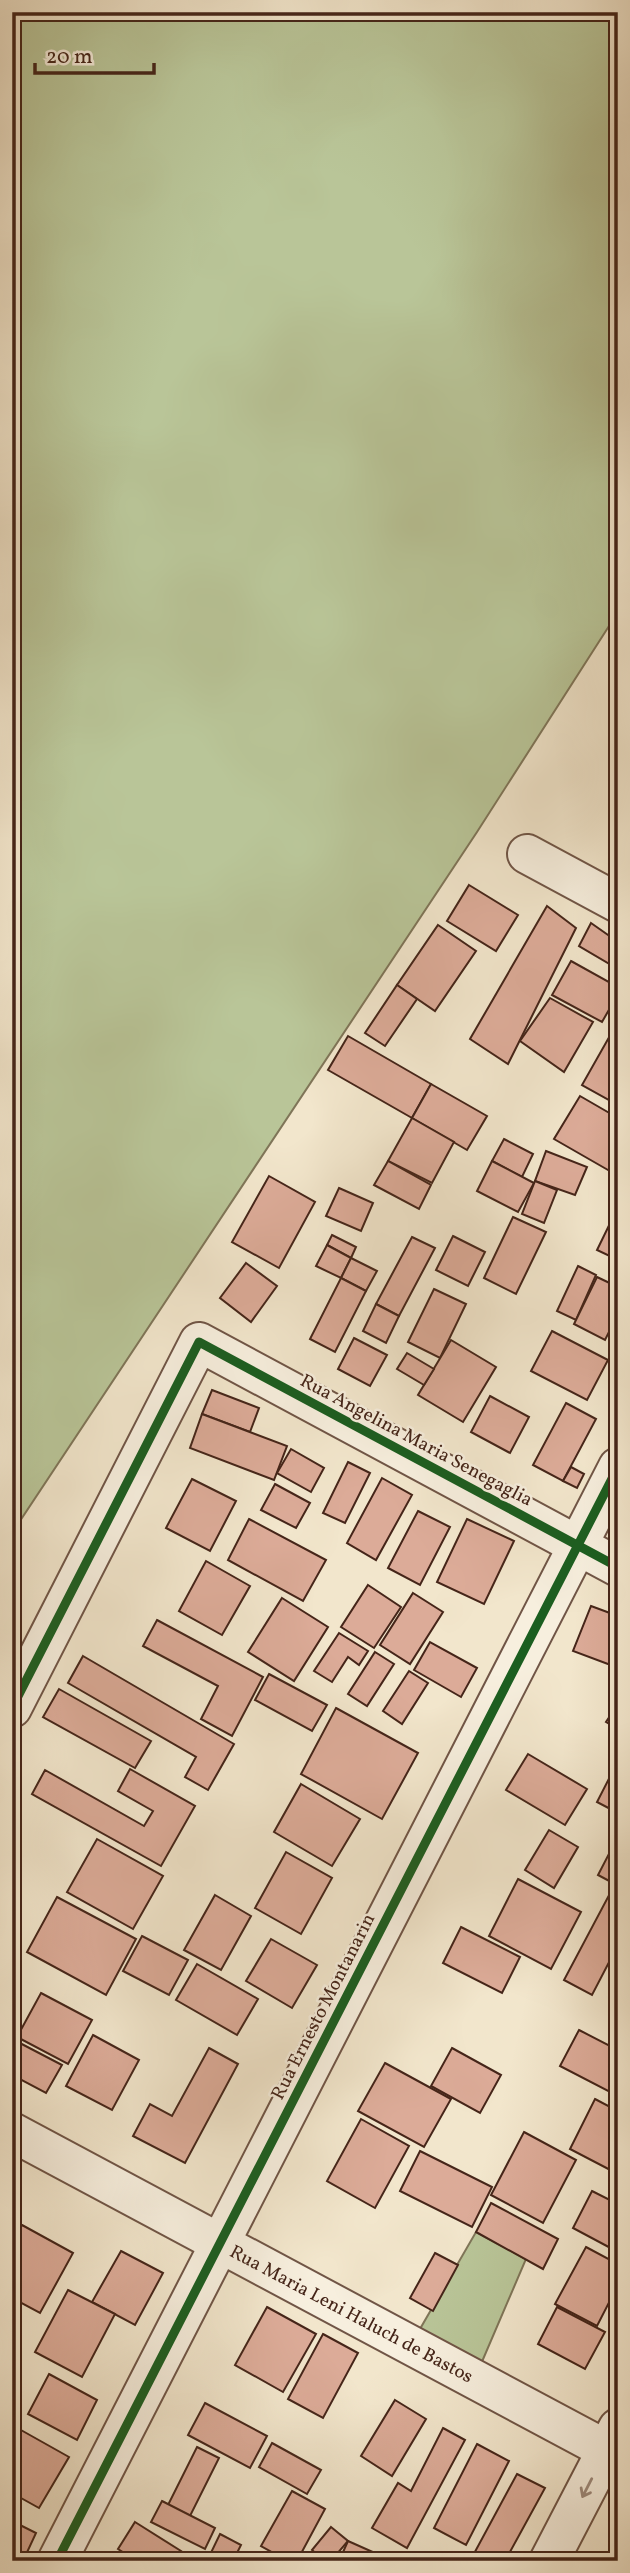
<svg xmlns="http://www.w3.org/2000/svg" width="630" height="2573" viewBox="0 0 630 2573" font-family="Vollkorn,serif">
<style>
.green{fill:#b9c598;stroke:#7f7558;stroke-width:2}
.building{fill:#dcab98;stroke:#452519;stroke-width:2}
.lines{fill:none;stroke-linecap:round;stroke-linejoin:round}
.minor-casing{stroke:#705546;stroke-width:42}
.minor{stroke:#f7efde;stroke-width:38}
.cycleway-casing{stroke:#f7efde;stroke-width:13}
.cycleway{stroke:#1b5e20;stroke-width:9}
.oneway{stroke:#9e8a7c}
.labels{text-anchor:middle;stroke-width:5;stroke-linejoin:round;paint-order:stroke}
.street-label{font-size:19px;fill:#452519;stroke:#f7efde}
</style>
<rect width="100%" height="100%" fill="#f2e6cc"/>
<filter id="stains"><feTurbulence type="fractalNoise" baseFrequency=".00286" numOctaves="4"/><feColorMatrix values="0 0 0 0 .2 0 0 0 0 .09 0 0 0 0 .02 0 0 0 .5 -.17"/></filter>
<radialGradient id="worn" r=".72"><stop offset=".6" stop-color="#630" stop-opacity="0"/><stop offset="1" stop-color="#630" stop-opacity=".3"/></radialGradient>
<!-- green -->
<g class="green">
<path d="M12 12H618V612L477 832 12 1533Z"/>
<path d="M476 2232 526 2259 481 2364 420 2329Z"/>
</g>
<!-- building -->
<g class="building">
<path d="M469 885 518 915 496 951 447 921Z"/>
<path d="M547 906 576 928 508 1064 470 1039Z"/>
<path d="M591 923 618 942V969L579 946Z"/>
<path d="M438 925 476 951 435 1011 397 985Z"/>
<path d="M571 961 618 987V994L602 1022 552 995Z"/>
<path d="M397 985 417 999 385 1046 365 1033Z"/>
<path d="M550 998 593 1022 564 1072 520 1041Z"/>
<path d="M616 1025H618V1105L582 1085Z"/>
<path d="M348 1036 431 1084 412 1118 328 1070Z"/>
<path d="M431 1084 487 1116 467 1150 412 1118Z"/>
<path d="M580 1096 618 1118V1169L615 1174 554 1139Z"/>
<path d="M412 1118 454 1142 432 1183 388 1161Z"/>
<path d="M504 1139 533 1154 522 1177 492 1161Z"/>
<path d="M546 1151 587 1167 575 1195 535 1181Z"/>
<path d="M388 1161 431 1185 419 1209 374 1185Z"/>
<path d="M492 1161 534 1183 518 1212 477 1191Z"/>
<path d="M269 1176 315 1202 279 1268 232 1242Z"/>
<path d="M535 1181 557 1190 544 1223 522 1214Z"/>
<path d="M339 1188 373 1203 361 1231 326 1216Z"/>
<path d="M618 1207V1260L597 1250Z"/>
<path d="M513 1217 546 1232 516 1294 484 1278Z"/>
<path d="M332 1235 356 1247 351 1258 327 1245Z"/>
<path d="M453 1236 485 1252 468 1286 436 1270Z"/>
<path d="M412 1237 435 1248 399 1316 376 1304Z"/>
<path d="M327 1245 351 1258 341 1278 316 1266Z"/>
<path d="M351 1258 377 1271 366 1291 341 1278Z"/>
<path d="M246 1263 277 1286 251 1322 220 1298Z"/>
<path d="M578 1266 596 1275 576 1320 557 1311Z"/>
<path d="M597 1277 618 1287V1314L605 1340 574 1324Z"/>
<path d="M341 1278 366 1291 335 1352 310 1339Z"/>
<path d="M434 1289 466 1304 440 1358 408 1342Z"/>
<path d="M376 1304 399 1316 386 1343 363 1331Z"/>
<path d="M552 1331 608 1360 587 1400 531 1371Z"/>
<path d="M354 1338 387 1355 370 1386 338 1369Z"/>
<path d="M451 1340 496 1367 463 1422 418 1395Z"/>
<path d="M407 1353 434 1369 424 1385 397 1369Z"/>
<path d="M212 1390 259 1408 250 1432 202 1414Z"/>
<path d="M490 1396 529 1417 510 1453 471 1432Z"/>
<path d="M566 1403 596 1419 563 1481 533 1465Z"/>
<path d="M202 1414 287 1446 274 1480 190 1448Z"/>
<path d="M291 1449 324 1468 311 1492 277 1473Z"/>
<path d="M348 1462 370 1473 345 1523 323 1513Z"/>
<path d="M571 1467 584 1474 577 1488 563 1481Z"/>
<path d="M382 1478 412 1495 376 1560 347 1543Z"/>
<path d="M192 1479 236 1501 210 1551 166 1528Z"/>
<path d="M275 1484 310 1503 296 1528 261 1510Z"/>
<path d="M418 1511 450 1527 420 1585 388 1568Z"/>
<path d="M249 1519 326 1560 303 1601 228 1560Z"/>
<path d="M467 1519 514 1541 484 1604 437 1582Z"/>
<path d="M206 1561 250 1586 222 1635 179 1611Z"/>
<path d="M368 1585 401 1607 374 1648 341 1627Z"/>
<path d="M413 1593 443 1612 410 1664 380 1645Z"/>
<path d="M282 1598 328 1627 294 1681 248 1652Z"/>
<path d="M591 1606 618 1616 616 1667 573 1651Z"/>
<path d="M157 1620 263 1677 232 1736 201 1719 218 1686 143 1646Z"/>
<path d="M339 1633 368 1651 359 1665 348 1657 332 1682 314 1671Z"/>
<path d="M430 1642 477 1668 461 1697 414 1670Z"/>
<path d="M375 1652 394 1664 367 1706 348 1694Z"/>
<path d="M83 1656 234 1744 208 1790 185 1777 196 1757 68 1683Z"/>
<path d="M409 1671 428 1683 402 1724 383 1711Z"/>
<path d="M269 1674 327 1705 312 1731 255 1700Z"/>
<path d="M59 1689 151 1741 135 1768 43 1717Z"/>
<path d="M618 1704V1729L606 1722Z"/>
<path d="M336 1708 418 1753 382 1819 301 1774Z"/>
<path d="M528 1754 587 1789 565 1825 506 1790Z"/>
<path d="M616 1765 618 1766V1813L597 1802Z"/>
<path d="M130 1769 195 1806 161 1866 32 1794 45 1770 144 1826 153 1811 118 1791Z"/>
<path d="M301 1784 360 1819 332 1866 274 1832Z"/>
<path d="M549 1830 578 1847 554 1888 525 1870Z"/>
<path d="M97 1839 163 1876 133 1929 67 1892Z"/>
<path d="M612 1848 618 1851V1945L592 1995 564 1980 615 1884 598 1875Z"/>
<path d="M286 1852 332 1878 301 1934 255 1908Z"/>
<path d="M518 1879 581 1912 551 1969 489 1936Z"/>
<path d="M215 1895 251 1916 221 1970 184 1950Z"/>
<path d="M57 1897 136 1939 106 1995 27 1952Z"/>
<path d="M461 1927 520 1957 502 1993 443 1963Z"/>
<path d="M142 1936 188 1960 169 1995 123 1971Z"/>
<path d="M271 1939 317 1965 292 2008 246 1981Z"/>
<path d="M197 1964 258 1999 237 2035 176 2000Z"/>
<path d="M41 1993 92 2020 68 2064 17 2037Z"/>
<path d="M579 2030 618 2050V2083L612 2093 560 2066Z"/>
<path d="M93 2035 139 2060 112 2110 66 2086Z"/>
<path d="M16 2041 62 2065 46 2093 12 2075V2049Z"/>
<path d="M209 2048 238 2064 185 2163 133 2136 150 2104 172 2116Z"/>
<path d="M452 2048 501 2075 480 2113 431 2086Z"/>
<path d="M385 2063 451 2099 424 2147 358 2111Z"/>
<path d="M595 2099 618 2111V2174L570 2149Z"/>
<path d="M361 2119 409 2146 375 2208 327 2181Z"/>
<path d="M524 2132 576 2160 543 2223 491 2195Z"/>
<path d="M420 2151 492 2187 472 2227 400 2191Z"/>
<path d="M592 2191 618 2204V2252L573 2228Z"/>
<path d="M491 2203 558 2239 543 2269 476 2232Z"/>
<path d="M22 2225 73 2253 40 2313 12 2298V2243Z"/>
<path d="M586 2247 618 2264V2285L597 2326 555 2304Z"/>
<path d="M121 2251 163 2273 135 2325 92 2302Z"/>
<path d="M435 2253 458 2265 433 2311 410 2298Z"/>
<path d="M68 2290 115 2314 82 2377 35 2352Z"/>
<path d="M267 2307 316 2334 283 2392 235 2365Z"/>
<path d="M557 2307 605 2332 585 2369 538 2344Z"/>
<path d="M323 2334 358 2353 323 2418 288 2399Z"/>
<path d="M49 2374 97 2400 77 2440 28 2414Z"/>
<path d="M395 2400 426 2419 392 2476 361 2456Z"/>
<path d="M205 2403 267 2436 250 2468 188 2435Z"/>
<path d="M12 2425 69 2457 39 2508 12 2493Z"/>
<path d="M443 2428 465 2440 407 2548 372 2528 398 2483 411 2491Z"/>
<path d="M272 2443 321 2470 307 2494 259 2467Z"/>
<path d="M477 2444 509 2461 466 2545 434 2528Z"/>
<path d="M197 2447 219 2458 190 2516 168 2505Z"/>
<path d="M517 2474 545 2488 505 2561H470Z"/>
<path d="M292 2491 325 2509 297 2561H288L261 2546Z"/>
<path d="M162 2501 215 2528 205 2549 151 2522Z"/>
<path d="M12 2521 36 2533 23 2561H12Z"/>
<path d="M135 2522 181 2551 174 2561H137L118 2549Z"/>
<path d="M331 2527 348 2541 331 2561H324L312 2550Z"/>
<path d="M220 2534 241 2545 233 2561H207Z"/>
<path d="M348 2541 384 2557 382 2561H339Z"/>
</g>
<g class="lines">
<!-- minor casing -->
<g class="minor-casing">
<g id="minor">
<path d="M527 854 618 903"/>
<path d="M12 1708 199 1342 618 1567"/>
<path d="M12 2132 618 2456"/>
<path d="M57 2561 618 1467"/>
<path d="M549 2561 618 2428"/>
</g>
</g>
<!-- minor -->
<use href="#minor" class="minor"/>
<!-- cycleway casing -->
<g class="cycleway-casing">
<g id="cycleway">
<path d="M12 1708 199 1342 618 1567"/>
<path d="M57 2561 618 1467"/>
</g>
</g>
<!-- cycleway -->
<use href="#cycleway" class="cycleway"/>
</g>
<!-- one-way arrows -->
<defs><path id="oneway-shaft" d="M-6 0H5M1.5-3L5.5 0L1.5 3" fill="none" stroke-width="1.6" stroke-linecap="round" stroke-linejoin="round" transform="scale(1.75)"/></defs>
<use class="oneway" href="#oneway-shaft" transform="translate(587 2488) rotate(117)"/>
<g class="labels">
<!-- street labels -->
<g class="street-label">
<text transform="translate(417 1439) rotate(28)" y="7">Rua Angelina Maria Senegaglia</text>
<text transform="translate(322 2006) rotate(-63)" y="7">Rua Ernesto Montanarin</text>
<text transform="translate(352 2313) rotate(28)" y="7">Rua Maria Leni Haluch de Bastos</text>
</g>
</g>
<!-- margin -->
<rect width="630" height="2573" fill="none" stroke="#f2e6cc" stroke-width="42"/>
<rect x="14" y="14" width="602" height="2545" fill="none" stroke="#452519" stroke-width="3.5"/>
<rect x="21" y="21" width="588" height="2531" fill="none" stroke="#452519" stroke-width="2"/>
<!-- scale -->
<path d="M35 63v10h119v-10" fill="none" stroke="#452519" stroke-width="3.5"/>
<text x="46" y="63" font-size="21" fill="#452519" stroke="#f7efde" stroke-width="5" paint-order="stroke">20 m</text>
<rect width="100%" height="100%" filter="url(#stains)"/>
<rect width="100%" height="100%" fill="url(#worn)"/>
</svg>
